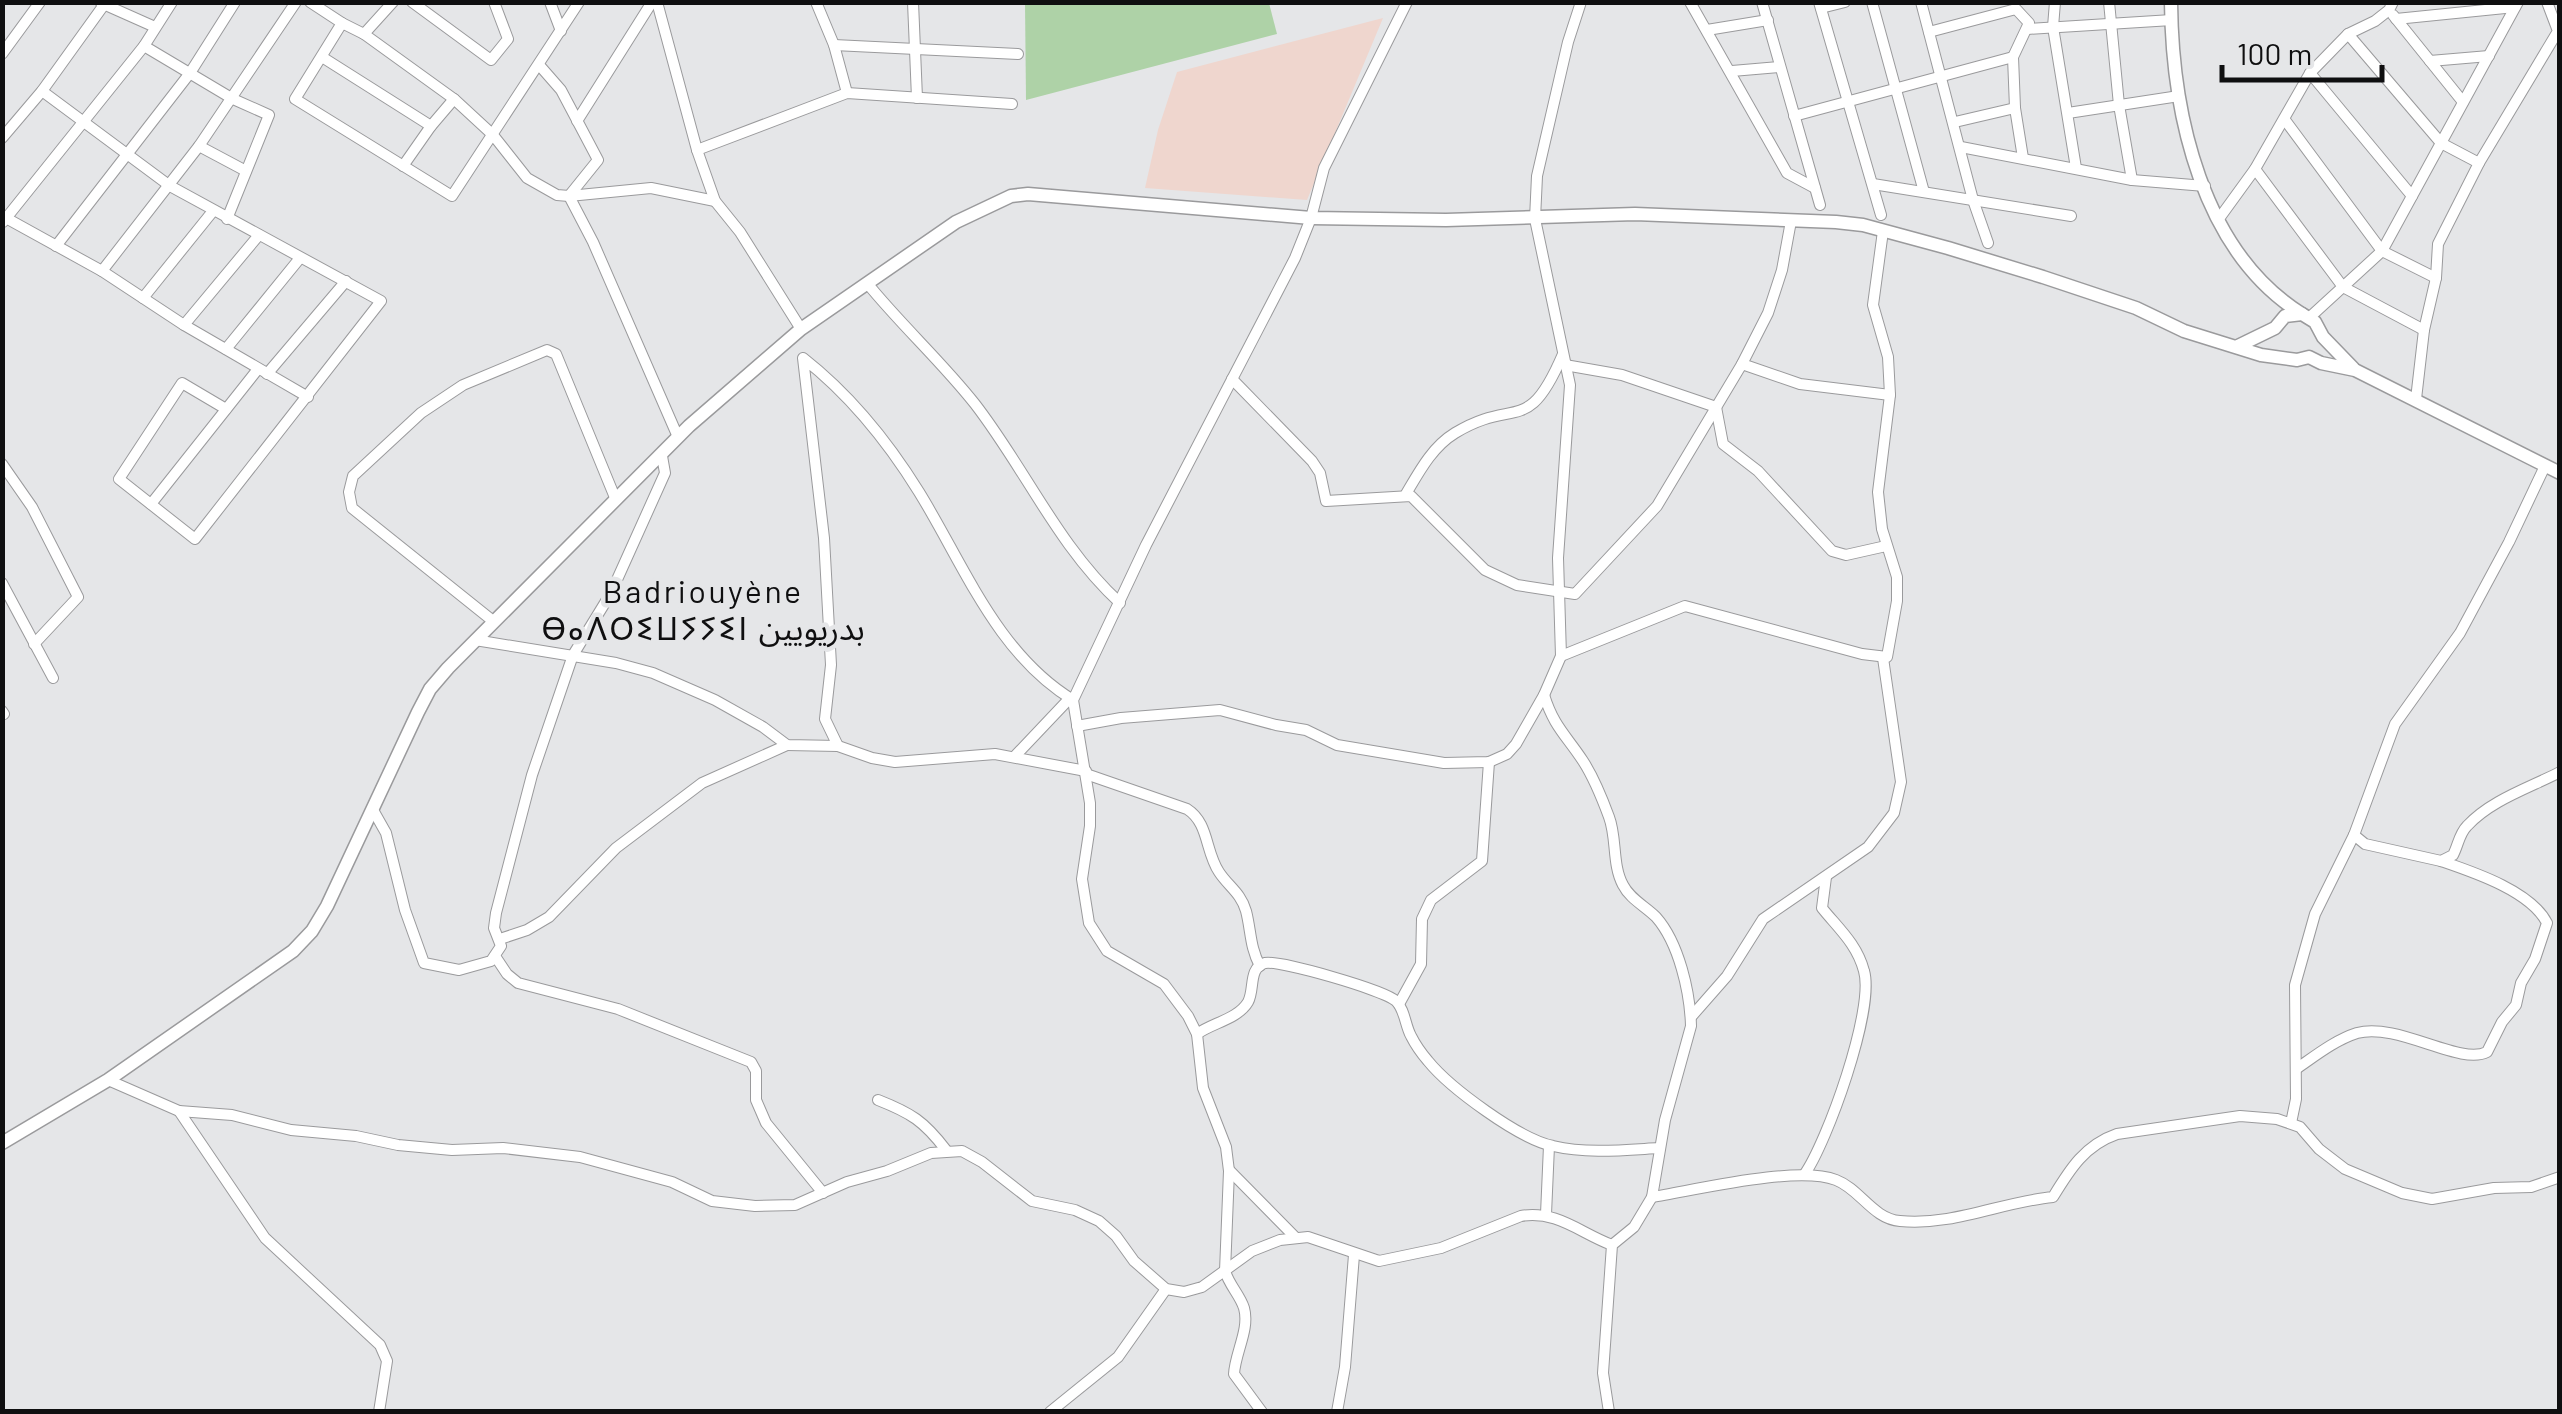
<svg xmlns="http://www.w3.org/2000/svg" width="2562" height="1414" viewBox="0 0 2562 1414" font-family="Barlow,'Noto Sans Arabic','Noto Sans Tifinagh',sans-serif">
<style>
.education{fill:#efd6ce}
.green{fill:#aed2a7}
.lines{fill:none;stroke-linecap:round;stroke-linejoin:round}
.minor-casing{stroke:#9a9a9c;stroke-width:12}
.tertiary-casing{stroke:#9a9a9c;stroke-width:15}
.minor{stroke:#fff;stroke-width:10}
.tertiary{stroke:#fff;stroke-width:12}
.labels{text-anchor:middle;stroke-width:9;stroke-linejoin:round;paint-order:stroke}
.quarter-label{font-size:32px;letter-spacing:2.5px;fill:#0f0f10;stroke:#e5e6e8}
</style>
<rect width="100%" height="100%" fill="#e5e6e8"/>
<!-- education -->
<path class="education" d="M1383 18 1307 200 1145 188 1158 130 1177 72Z"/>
<!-- green -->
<path class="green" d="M1025 3H1269L1277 34 1026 100Z"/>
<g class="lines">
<!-- minor casing -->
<g class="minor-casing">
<g id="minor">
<path d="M310 2 342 23"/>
<path d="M393 2 364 34 454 99 493 135 527 178 557 195 569 196 651 188 715 201"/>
<path d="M412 2 491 60 508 39 494 2"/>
<path d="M550 2 561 31"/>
<path d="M657 2 697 150 715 201 740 232 801 329"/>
<path d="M816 2 834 45 847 93"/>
<path d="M913 2 917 98"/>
<path d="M1407 2 1324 168 1311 218 1295 258 1146 545 1073 700 1090 803V826L1082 879 1089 923 1107 951 1164 984 1188 1016 1197 1034C1212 1023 1238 1019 1248 1002 1255 989 1248 968 1265 963 1280 960 1384 990 1396 1001 1405 1010 1405 1025 1411 1036 1415 1044 1422 1054 1428 1061 1450 1088 1519 1139 1553 1146 1587 1154 1624 1150 1659 1148"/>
<path d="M1690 2 1787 173 1815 188"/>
<path d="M1762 2 1820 205"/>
<path d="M1819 2 1881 215"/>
<path d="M1872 2 1924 192"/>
<path d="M1921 2 1973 200 1988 243"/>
<path d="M2055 2 2053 27 2076 168"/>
<path d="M2109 2 2119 105 2132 180"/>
<path d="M101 3 155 27"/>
<path d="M1821 8 1845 2"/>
<path d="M2393 15 2463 102"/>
<path d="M2396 19 2515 7"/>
<path d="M2027 29 2172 20"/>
<path d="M1707 30 1768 20"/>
<path d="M1929 32 2016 9 2029 23 2013 57 2015 108 2023 158"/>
<path d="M364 34 342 23 295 99 452 196 579 2"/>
<path d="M2348 34 2441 143 2479 163"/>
<path d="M834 45 1018 54"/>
<path d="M144 46 233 99 269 115 227 219"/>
<path d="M2 54 40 2"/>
<path d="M322 57 431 126 454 99"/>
<path d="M2430 61 2489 56"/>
<path d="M540 66 561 90 598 160 569 196 593 242 678 437"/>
<path d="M1732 71 1779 67"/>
<path d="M2310 73 2412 196"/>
<path d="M42 91 170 186 381 301 195 539 119 479 182 383 226 409"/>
<path d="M2068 113 2179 96"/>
<path d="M1794 116 2013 57"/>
<path d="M2285 120 2382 251 2436 278"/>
<path d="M577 121 652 2"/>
<path d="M1955 122 2015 108"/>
<path d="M2 138 42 91 106 2"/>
<path d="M199 146 246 171"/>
<path d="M1961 147 2132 180 2205 186"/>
<path d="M697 150 847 93 1012 104"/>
<path d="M403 166 431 126"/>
<path d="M2255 169 2343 287 2424 330"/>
<path d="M1873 184 2071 216"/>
<path d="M6 218 102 271 184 325 308 397"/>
<path d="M2218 220 2255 169 2310 73 2348 34 2375 21 2389 10 2393 2"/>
<path d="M3 222 144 46 172 2"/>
<path d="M56 246 190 73 235 2"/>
<path d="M102 271 199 146 296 2"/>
<path d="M867 283C901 325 942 362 975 404 1026 470 1058 546 1120 603"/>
<path d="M143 298 213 211"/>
<path d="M2310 317 2382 251 2518 2"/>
<path d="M184 325 259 235"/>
<path d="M226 349 300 258"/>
<path d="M1742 364 1800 384 1890 395"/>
<path d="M1565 365 1622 375 1716 407 1723 444 1758 471 1832 551 1846 555 1886 546"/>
<path d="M267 374 346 281"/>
<path d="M1232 379 1312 461 1320 473 1326 501 1411 496 1485 570 1517 585 1575 594 1657 506 1742 364 1768 313 1782 270 1791 221"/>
<path d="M2416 399 2424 330 2436 278 2438 244 2479 163 2558 31 2547 2"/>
<path d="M2 464 32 507 78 597 34 644"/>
<path d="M1406 494C1419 472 1432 447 1455 433 1516 396 1527 438 1563 354"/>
<path d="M151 504 258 369"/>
<path d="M2 583 53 678"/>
<path d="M493 621 352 508 349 492 353 476 421 413 463 385 547 350 556 354 616 500"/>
<path d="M475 640 616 663 653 673 715 700 763 727 787 745 838 746 872 758 895 762 995 754 1086 771"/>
<path d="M1561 656 1685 606 1862 654 1887 657 1897 601V577L1882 529 1878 492 1890 395 1888 357 1873 305 1883 231"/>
<path d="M1544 695C1554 727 1566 735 1583 761 1594 778 1602 798 1609 817 1617 838 1612 865 1623 885 1630 899 1645 906 1656 917 1679 943 1690 992 1691 1026L1665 1120 1652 1197 1634 1227 1612 1245 1603 1373 1609 1412"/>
<path d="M2 711 4 714"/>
<path d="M1077 726 1121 718 1220 710 1276 725 1306 730 1337 745 1444 763 1489 762 1507 754 1516 744 1544 695 1561 656 1558 558 1570 385 1535 219 1537 176 1543 150 1568 42 1581 2"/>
<path d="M838 746 825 719 831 665 824 538 803 358C849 394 888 442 919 492 964 565 997 654 1073 700"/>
<path d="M1015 756 1070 698"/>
<path d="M1086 774 1187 809C1209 823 1205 851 1219 872 1228 886 1241 893 1246 911 1251 930 1250 948 1260 966"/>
<path d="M373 810 386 833 405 910 424 963 459 970 491 961 501 946 494 928 496 913 532 775 573 655 611 593 665 473 662 456"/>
<path d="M2354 835 2365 844 2441 861 2453 855C2458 846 2459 834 2467 826 2491 800 2529 788 2560 772"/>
<path d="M500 939 527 930 549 917 616 848 702 783 787 745"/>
<path d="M495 956 507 974 518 983 618 1009 751 1062 756 1071V1100L766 1123 823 1193"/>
<path d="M1399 1004 1421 964 1422 919 1431 900 1482 861 1489 762"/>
<path d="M1691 1017 1727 976 1763 919 1868 847 1894 813 1901 782 1883 658"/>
<path d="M1197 1034 1203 1088 1226 1147 1229 1171 1225 1271C1229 1285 1240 1295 1244 1308 1250 1329 1235 1353 1234 1374L1262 1412"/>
<path d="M2296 1069C2315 1056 2335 1040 2357 1033 2398 1022 2460 1066 2487 1052L2502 1022 2516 1005 2521 983 2535 959 2547 923C2531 891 2473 872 2441 861"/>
<path d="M108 1080 179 1111 265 1238 380 1345 387 1361 379 1412"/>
<path d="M878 1100C911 1113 924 1121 946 1150"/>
<path d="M179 1111 232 1115 291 1130 356 1136 398 1145 452 1150 503 1148 580 1157 672 1182 712 1201 755 1206 795 1205 847 1182 887 1171 931 1153 962 1151 982 1162 1032 1201 1075 1210 1099 1221 1116 1236 1134 1261 1166 1289 1184 1292 1202 1287 1252 1251 1280 1240 1308 1237 1379 1261 1441 1248 1521 1216C1557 1210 1580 1233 1612 1245"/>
<path d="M2291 1123 2296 1099 2295 985 2315 914 2354 835 2395 724 2460 633 2509 542 2545 466"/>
<path d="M1230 1171 1295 1237"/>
<path d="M1804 1175C1827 1143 1875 1009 1864 971 1857 944 1838 928 1822 908L1826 877"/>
<path d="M1652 1197C1696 1190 1797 1165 1836 1180 1860 1189 1873 1219 1900 1221 1954 1226 2001 1202 2053 1197 2070 1169 2085 1145 2117 1134L2240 1116 2277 1119 2300 1127 2319 1149 2345 1169 2402 1193 2432 1199 2494 1188 2531 1187 2560 1177"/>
<path d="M1546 1214 1549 1146"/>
<path d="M1050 1412 1118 1357 1166 1289"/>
<path d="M1337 1412 1345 1367 1354 1255"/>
</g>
</g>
<!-- tertiary casing -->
<g class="tertiary-casing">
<g id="tertiary">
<path d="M2171 2C2172 114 2202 252 2302 314"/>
<path d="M2238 346 2275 328 2285 316 2302 314 2315 322 2323 337 2353 368"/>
<path d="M2 1143 108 1080 293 951 312 931 327 906 418 712 430 689 448 668 689 426 801 329 956 222 1011 196 1028 194 1311 218 1446 220 1635 214 1836 222 1863 225 1948 248 2043 277 2136 308 2184 331 2261 355 2297 360 2309 357 2321 363 2355 370 2560 473"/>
</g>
</g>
<!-- minor -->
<use href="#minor" class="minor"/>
<!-- tertiary -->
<use href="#tertiary" class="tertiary"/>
</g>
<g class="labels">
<!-- quarter labels -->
<g class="quarter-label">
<text x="703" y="603">Badriouyène<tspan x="703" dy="37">ⴱⴰⴷⵔⵉⵡⵢⵢⵉⵏ بدريويين</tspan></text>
</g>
</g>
<!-- border -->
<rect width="2562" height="1414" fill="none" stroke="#0f0f10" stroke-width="10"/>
<!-- scale -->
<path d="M2222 65v15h160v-15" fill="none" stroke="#0f0f10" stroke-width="5"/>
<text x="2237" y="65" font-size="30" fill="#0f0f10" stroke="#e5e6e8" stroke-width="8" paint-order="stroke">100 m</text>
</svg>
